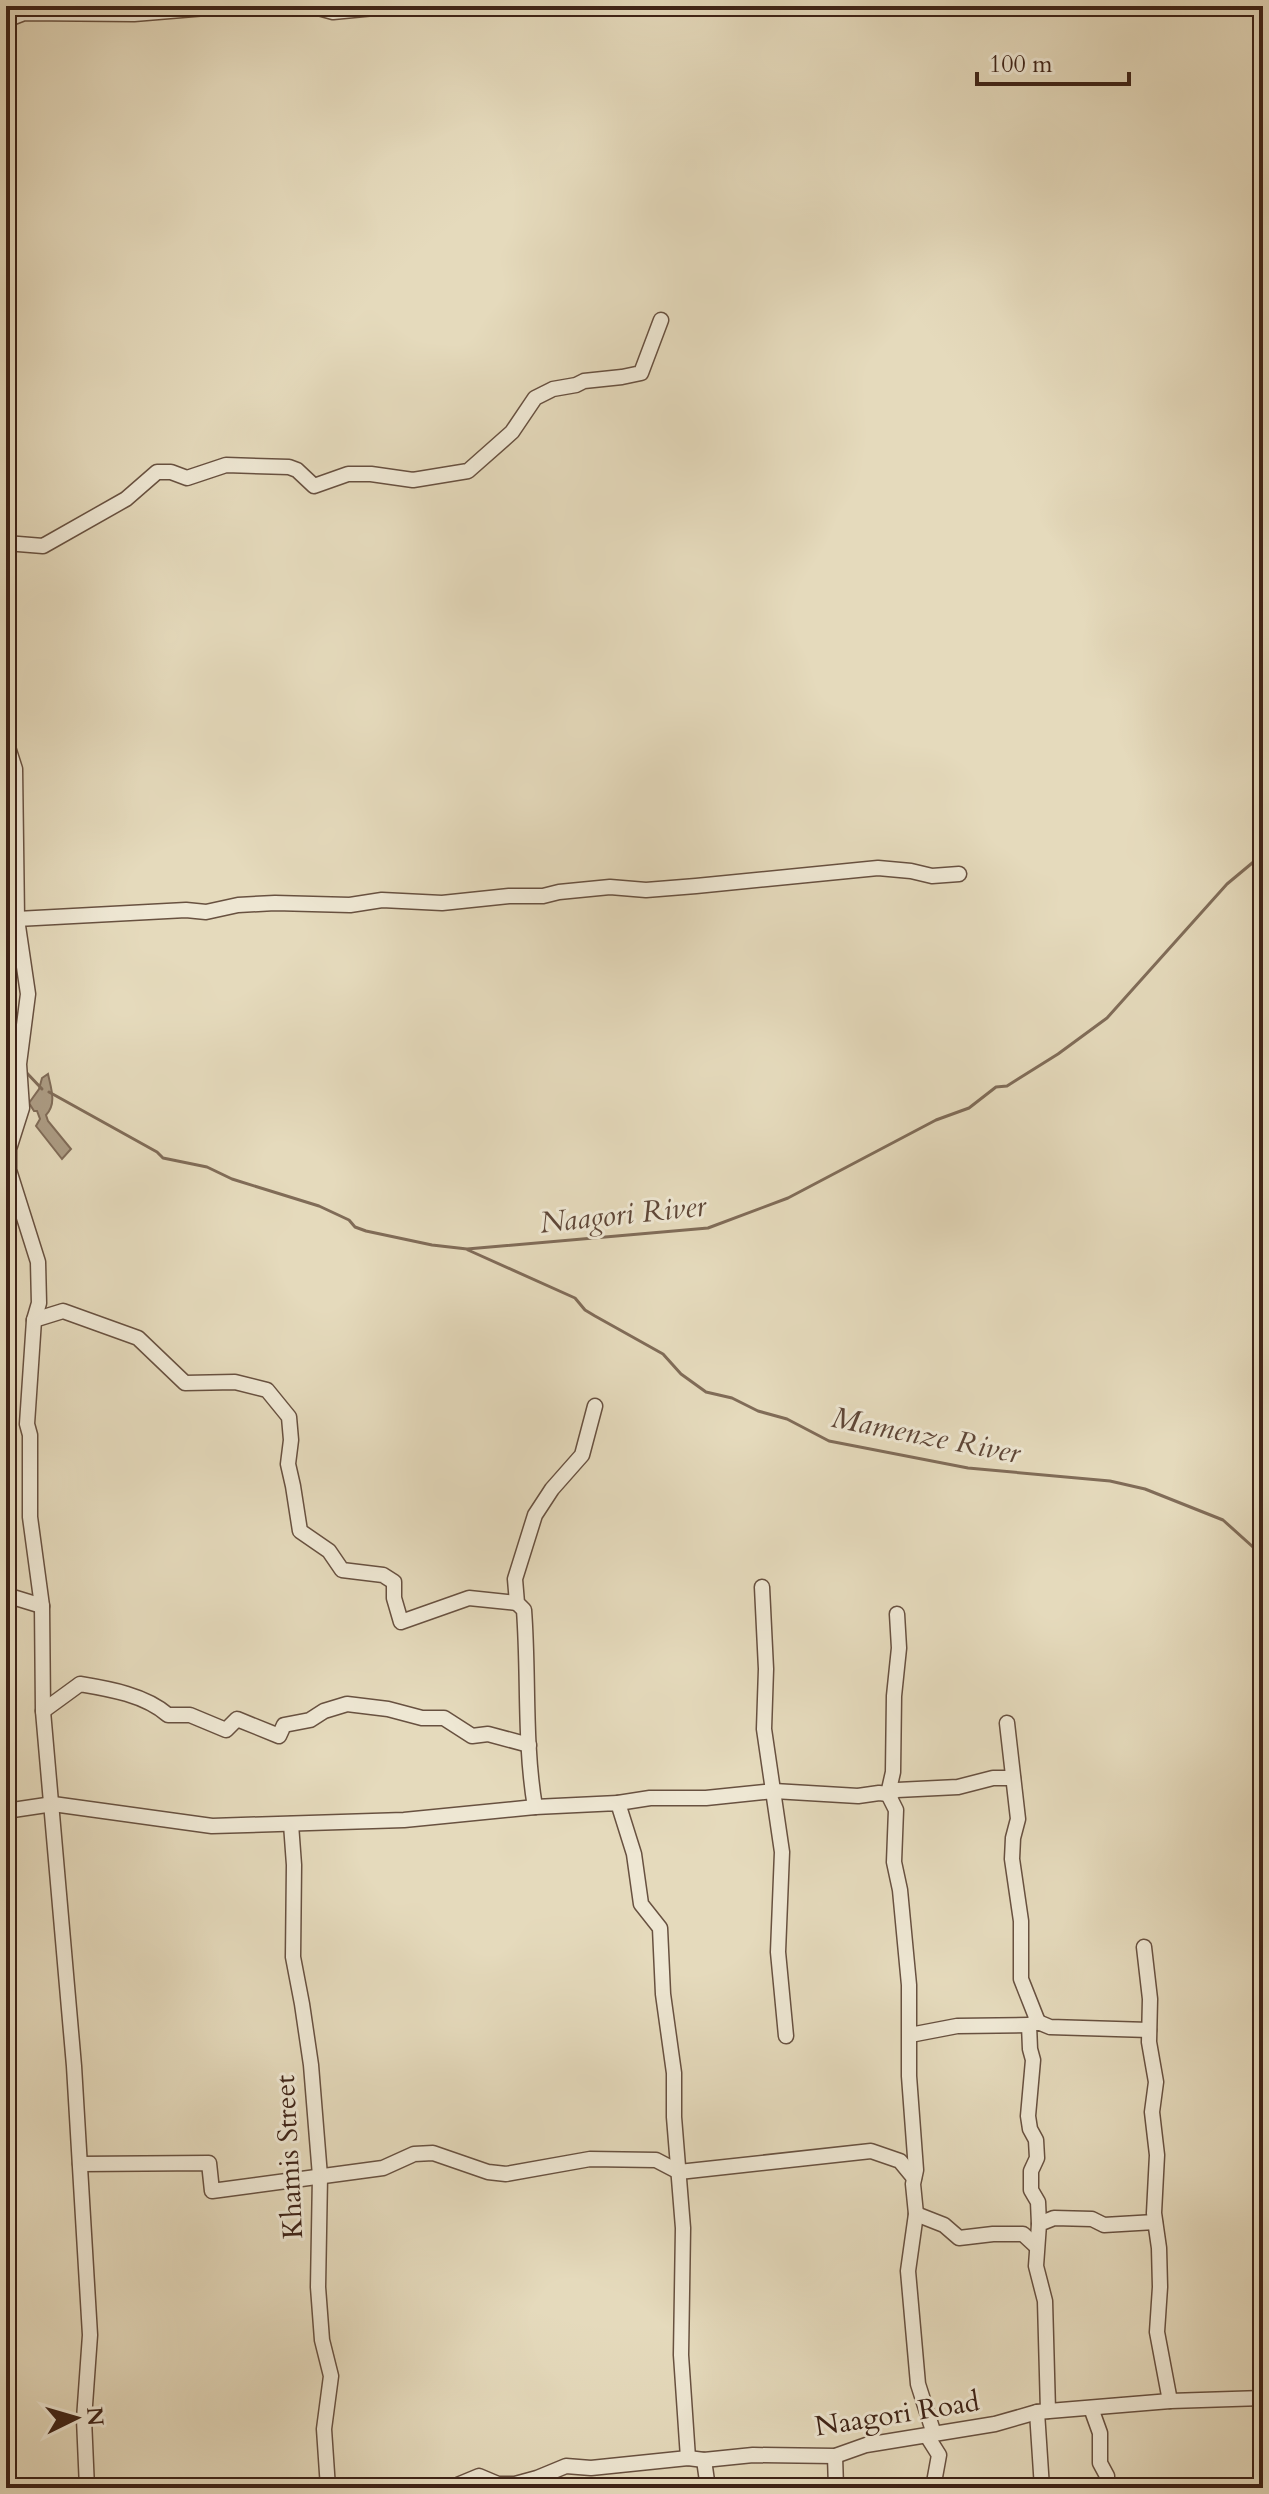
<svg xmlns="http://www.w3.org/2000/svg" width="1269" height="2494" viewBox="0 0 1269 2494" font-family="Cardo,serif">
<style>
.water{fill:#ac9c84;stroke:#806c58;stroke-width:2}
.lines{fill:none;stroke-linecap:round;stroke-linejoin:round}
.stream{stroke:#806c58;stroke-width:3}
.minor-casing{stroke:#685140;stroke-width:17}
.minor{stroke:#eee7d3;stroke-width:14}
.labels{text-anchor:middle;stroke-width:6;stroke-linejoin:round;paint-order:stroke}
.street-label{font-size:28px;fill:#3e2317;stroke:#eee7d3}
.water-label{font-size:30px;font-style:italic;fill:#5f4738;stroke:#eee7d3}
</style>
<rect width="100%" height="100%" fill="#e5dabc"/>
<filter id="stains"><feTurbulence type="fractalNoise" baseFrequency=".0025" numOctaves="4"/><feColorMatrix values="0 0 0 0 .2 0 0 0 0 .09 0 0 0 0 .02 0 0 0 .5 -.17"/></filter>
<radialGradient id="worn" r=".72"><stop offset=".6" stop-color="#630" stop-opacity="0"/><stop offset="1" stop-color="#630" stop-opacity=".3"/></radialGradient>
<!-- water -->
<path class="water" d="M48 1074C51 1088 57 1104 46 1115L48 1121 71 1149 62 1159 36 1126 40 1119 37 1111H34L29 1103 39 1089 42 1078Z"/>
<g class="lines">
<!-- stream -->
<g class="stream">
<path d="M6 1056 14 1062"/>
<path d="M25 1071 42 1089"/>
<path d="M49 1092 157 1152 163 1158 207 1167 232 1179 319 1206 349 1220 355 1227 366 1231 432 1245 467 1249 708 1228 788 1198 936 1120 969 1108 996 1087 1007 1086 1058 1054 1107 1018 1227 884 1263 854"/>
<path d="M468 1250 575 1298 585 1310 595 1316 663 1354 681 1374 706 1392 732 1398 758 1411 787 1419 829 1441 968 1468 1110 1481 1145 1489 1223 1520 1263 1556"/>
</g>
<!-- minor casing -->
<g class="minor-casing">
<g id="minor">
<path d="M311 6 333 12 395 6"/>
<path d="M6 20 24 13 134 14 230 6"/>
<path d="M6 543 43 546 126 499 157 472H171L187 478 226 465 289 467 297 470 314 486 348 474H371L413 480 468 471 512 432 535 398 553 389 576 385 584 381 622 377 641 373 661 320"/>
<path d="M6 741 15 769 17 919 28 994 19 1064 22 1108 9 1149V1170L38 1262 39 1303 34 1320 27 1424 30 1435V1517L42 1606 43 1711 74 2066 90 2335 84 2419 87 2488"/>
<path d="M17 919 186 910 206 912 238 905 275 903 350 905 382 900 442 903 509 896H543L559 892 610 887 646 890 696 886 878 868 911 871 932 876 959 874"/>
<path d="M34 1320 63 1311 138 1338 185 1383 235 1382 267 1390 289 1417 291 1440 288 1464 293 1486 300 1531 329 1551 342 1570 383 1575 394 1582V1598L401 1622 469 1598 517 1603"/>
<path d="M762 1587 766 1669 764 1729 782 1852 778 1952 786 2036"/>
<path d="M6 1595 42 1606"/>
<path d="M897 1614 899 1648 894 1696 893 1772 888 1794 896 1810 894 1862 900 1890 909 1985V2076L916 2170 913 2184 916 2214 908 2271 918 2384 934 2434"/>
<path d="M43 1711 80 1684C110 1689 145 1695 168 1715H190L226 1730 237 1719 279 1736 284 1725 310 1720 324 1711 347 1704 388 1709 422 1718H444L472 1736 488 1734 529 1745"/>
<path d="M1007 1723 1018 1819 1013 1838 1012 1859 1021 1921V1979L1038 2022"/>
<path d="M618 1803 650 1798H706L774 1791 858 1796 879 1793 888 1794 897 1790 958 1787 993 1778H1013"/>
<path d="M535 1807C524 1742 529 1676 524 1610L517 1603 515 1579 535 1515 552 1489 582 1455 595 1406"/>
<path d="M6 1811 53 1804 212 1826 404 1820 535 1807 618 1803 634 1854 641 1904 660 1928 663 1994 674 2073V2117L683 2228 681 2355 688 2458"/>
<path d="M291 1824 294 1865 293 1957 302 2004 311 2065 320 2176 318 2287 322 2340 331 2376 324 2429 328 2488"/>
<path d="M1144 1947 1150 1999 1149 2042 1156 2082 1152 2112 1157 2155 1154 2213 1159 2248 1160 2287 1157 2332 1170 2401"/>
<path d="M910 2035 957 2026 1029 2025"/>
<path d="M80 2164 209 2163 212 2191 383 2168 414 2154 433 2153 488 2172 506 2174 590 2159 656 2160 679 2172 871 2151 900 2161 914 2178"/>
<path d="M916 2214 944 2225 959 2238 993 2234H1023L1036 2246"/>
<path d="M1039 2224 1038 2202 1031 2190V2171L1037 2158 1036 2140 1030 2129 1028 2116 1033 2060 1030 2049 1029 2025 1038 2022 1050 2027 1149 2030"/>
<path d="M1091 2408 1100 2433V2463L1107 2476 1105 2488"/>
<path d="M1048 2411 1045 2301 1036 2266 1039 2224 1054 2218 1092 2219 1104 2225 1155 2222"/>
<path d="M1037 2412 1042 2488"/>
<path d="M927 2436 939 2455 933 2488"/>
<path d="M835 2456 836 2488"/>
<path d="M704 2460 708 2488"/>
<path d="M450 2488 479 2476 498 2484H515L537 2478 566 2466 591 2468 688 2458 704 2460 753 2455 835 2456 866 2445 995 2424 1037 2412 1170 2401 1263 2398"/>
</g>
</g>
<!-- minor -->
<use href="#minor" class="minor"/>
</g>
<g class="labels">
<!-- street labels -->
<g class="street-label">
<text transform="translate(288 2157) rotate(-93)" y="10">Khamis Street</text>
<text transform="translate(897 2413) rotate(-9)" y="10">Naagori Road</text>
</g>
<!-- water labels -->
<g class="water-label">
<text transform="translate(623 1214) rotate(-6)" y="10">Naagori River</text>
<text transform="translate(926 1435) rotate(11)" y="10">Mamenze River</text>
</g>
</g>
<!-- margin -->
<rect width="1269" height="2494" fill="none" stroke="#e5dabc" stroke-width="32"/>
<rect x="8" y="8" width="1253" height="2478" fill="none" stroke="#3e2317" stroke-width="4"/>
<rect x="16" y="16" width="1237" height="2462" fill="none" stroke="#3e2317" stroke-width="2"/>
<!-- north arrow -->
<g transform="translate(76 2418) rotate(85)" stroke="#eee7d3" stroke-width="6" paint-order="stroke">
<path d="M0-6L14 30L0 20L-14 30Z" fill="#3e2317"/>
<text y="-12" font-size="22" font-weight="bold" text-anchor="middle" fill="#3e2317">N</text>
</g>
<!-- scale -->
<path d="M977 72v12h152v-12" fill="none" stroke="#3e2317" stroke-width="4"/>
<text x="989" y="72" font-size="24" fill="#3e2317" stroke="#eee7d3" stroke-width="6" paint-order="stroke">100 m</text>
<rect width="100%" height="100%" filter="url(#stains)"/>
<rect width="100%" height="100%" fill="url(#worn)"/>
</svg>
